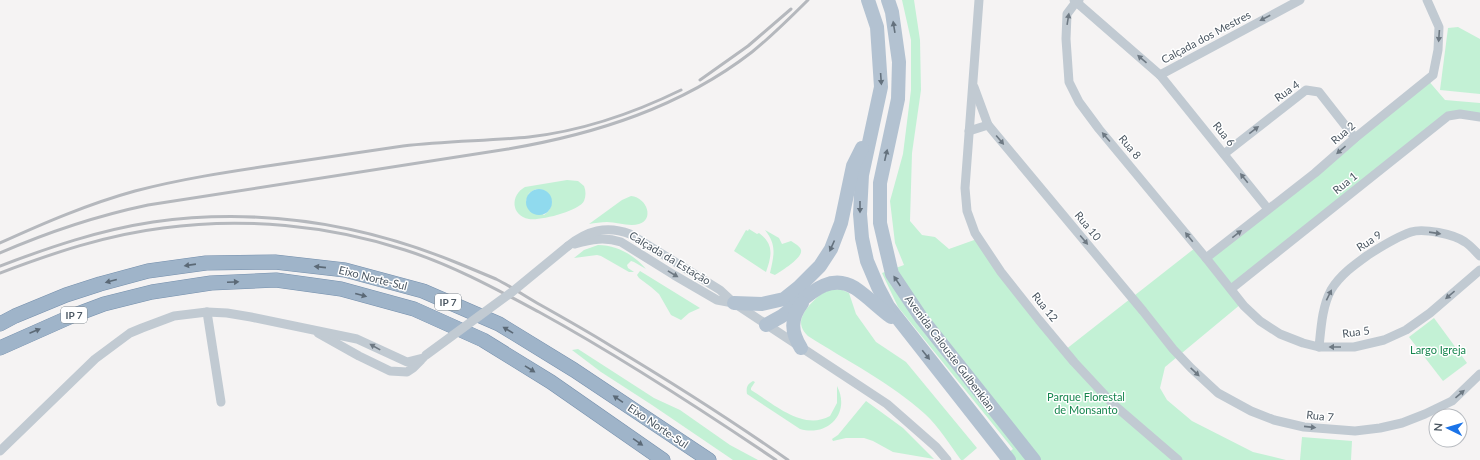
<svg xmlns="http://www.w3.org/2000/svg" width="1480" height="460" viewBox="0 0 1480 460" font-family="Lato,sans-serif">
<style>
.green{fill:#c3f1d5;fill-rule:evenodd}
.water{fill:#90daee}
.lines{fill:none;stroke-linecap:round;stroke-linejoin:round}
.trunk-casing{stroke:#7690ad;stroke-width:15}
.minor{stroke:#c1cad2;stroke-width:9}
.primary{stroke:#b3c2d1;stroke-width:14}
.trunk{stroke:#9fb4c9;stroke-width:14}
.rail{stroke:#b5b8bd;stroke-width:3}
.minor-bridge{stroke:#c1cad2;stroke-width:9}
.oneway{fill:#6e7983}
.oneway2{fill:#64717d}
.oneway3{fill:#5b6976}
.labels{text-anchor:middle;stroke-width:3;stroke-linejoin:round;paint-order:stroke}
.shield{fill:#fff;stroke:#808990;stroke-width:1}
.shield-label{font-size:10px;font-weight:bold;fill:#4a5661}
.street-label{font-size:11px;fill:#4a5661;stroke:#fff}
.park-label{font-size:11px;fill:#17864f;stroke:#fff}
</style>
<rect width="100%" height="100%" fill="#f5f3f3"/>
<!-- green -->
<g class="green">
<path d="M902 0H914L920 40 921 90 912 153 910 221 922 235 935 237 949 249 977 239 1065 350 1195 248 1206 260 1427 79 1445 100 1480 103V118L1449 117 1232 292 1241 304 1165 367 1160 388 1167 400 1192 421 1253 452 1286 460H999L1013 449 898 307 882 273 904 265 895 243 890 201 903 154 911 90V40Z"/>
<path d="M1458 27 1480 39V94L1440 90 1448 28Z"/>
<path d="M567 180 578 181 584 186C586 191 586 196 584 201 579 211 540 221 529 219 511 216 510 195 525 187ZM536 189C551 188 558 206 544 215L526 201 529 193Z"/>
<path d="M631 196C648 198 654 220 639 224 629 227 617 222 607 222 601 222 595 223 589 224L622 200Z"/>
<path d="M749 229 757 234 759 233C774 244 772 255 766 272L734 251 746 230 748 231Z"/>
<path d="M765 230 779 238 782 244 791 241C794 243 800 246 801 250 803 258 781 271 775 275L770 273C774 255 777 245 765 230Z"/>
<path d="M598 245C617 245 634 255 646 269L634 262 631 261 627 265 628 268 634 272H629L601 256 597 255 574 258 584 250Z"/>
<path d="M640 271 700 308 689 313 681 320 671 315 659 294 651 287 639 278 637 275Z"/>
<path d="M840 289 849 293 856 314 876 342 906 362 977 448 963 460H961C950 445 939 427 925 414 891 383 847 361 808 336 804 332 801 328 801 322 802 310 819 293 830 290 833 289 837 290 840 289Z"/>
<path d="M1434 318 1467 363 1443 381 1409 337Z"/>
<path d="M578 349 654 398 680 410 730 445 758 460H733L652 405 601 372 572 350Z"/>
<path d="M753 381 755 382 751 388V390C774 404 803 431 830 416L837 403V386C851 413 828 437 800 429L747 394C746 388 747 384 753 381Z"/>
<path d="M866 401 903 428 934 459 893 452 873 441 864 438H846L833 441 832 439 838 435Z"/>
<path d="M1302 437 1352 441 1351 460H1300Z"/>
</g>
<!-- water -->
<circle class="water" cx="539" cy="202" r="13"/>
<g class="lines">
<!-- trunk casing -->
<g class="trunk-casing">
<g id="trunk">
<path d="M0 324 15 316 66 295 100 284 148 271 206 263 275 262 345 270 423 291 499 324 574 370 709 460"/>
<path d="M0 348 72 316 104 304 152 292 211 283 276 280 341 289 414 309 483 340 551 382 663 460"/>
</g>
</g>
<!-- minor -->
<g class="minor">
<path d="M979 0 965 188 967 211 975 233 1001 272 1039 320 1074 362 1114 405 1178 460"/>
<path d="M1074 0 1160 75 1300 0"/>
<path d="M1079 0 1076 2 1067 14 1066 39 1069 82 1079 102 1099 129 1206 258 1244 306 1260 321 1280 334 1303 343 1319 347H1354L1384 340 1406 330 1430 313 1480 270"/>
<path d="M1160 75 1268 209"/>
<path d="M974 87 988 125"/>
<path d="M969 131 988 125 1143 311 1173 349 1191 368 1218 393 1251 411 1274 420 1304 427 1355 431 1380 428 1402 423 1425 414 1452 401 1480 374"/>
<path d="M1224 154 1306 90 1319 92 1355 138"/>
<path d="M575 244C592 239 605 237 621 242L674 275 717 300 733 303"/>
<path d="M568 246C587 231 606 225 630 234L720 290 734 303 887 404 936 447 947 460"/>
<path d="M1206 258 1315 173 1355 138 1433 75 1438 50 1439 27 1427 0"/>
<path d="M1231 289 1448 116 1460 114 1480 117"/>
<path d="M207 312 221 402"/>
<path d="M318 333 359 356 390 371 407 372 413 368 421 360"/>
<path d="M1319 347C1321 328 1322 307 1331 290 1340 275 1354 265 1368 255 1382 246 1396 237 1411 232 1423 228 1454 234 1465 242 1470 245 1475 251 1480 256"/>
<path d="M0 451 95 359 130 333 142 328 174 316 207 312 227 313 251 317 357 339 407 362 423 358"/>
</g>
<!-- primary -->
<g class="primary">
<path d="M868 0 877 27 881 87 862 175 860 214 862 238 867 261 878 287 888 306 1009 460"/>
<path d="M888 0 892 12 899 62 898 99 880 183V223L892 274 922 319 1034 460"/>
<path d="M734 303 762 304 784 299 799 287 820 266 831 249 841 223 853 166 862 148"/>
<path d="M766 325C771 322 777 319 782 316 804 301 826 270 855 288 867 296 879 308 891 317"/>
<path d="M801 348C791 332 790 319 802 303"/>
</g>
<!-- trunk -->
<use href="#trunk" class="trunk"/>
<!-- rail -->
<g class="rail">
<path d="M700 80 748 46 791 9"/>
<path d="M0 243C44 223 88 204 135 191 181 179 227 172 274 165 317 159 360 152 403 146 445 141 487 141 529 137 581 131 634 113 681 90"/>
<path d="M0 253C48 232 96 216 148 205L508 149C596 134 681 107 752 52 772 36 790 18 808 0"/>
<path d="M0 266C50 247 100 230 153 222 260 207 361 223 460 264 472 269 484 274 496 279 510 286 523 295 537 303 562 317 587 331 611 346 671 382 731 420 788 460"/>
<path d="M0 273C53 253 106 235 163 228 243 217 328 225 405 250 452 265 496 289 539 312 621 357 699 408 776 460"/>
</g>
<!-- minor-bridge -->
<path class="minor-bridge" d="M426 355 512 292 568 246"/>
</g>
<!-- one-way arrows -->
<defs><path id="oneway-solid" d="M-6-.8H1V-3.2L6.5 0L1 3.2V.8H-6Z"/></defs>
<g class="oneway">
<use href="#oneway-solid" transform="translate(1265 18) rotate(152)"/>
<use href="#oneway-solid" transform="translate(1068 19) rotate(-81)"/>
<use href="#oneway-solid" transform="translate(1439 36) rotate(94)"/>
<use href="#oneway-solid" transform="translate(1142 59) rotate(-139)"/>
<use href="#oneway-solid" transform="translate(1254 130) rotate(-38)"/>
<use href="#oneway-solid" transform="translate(1106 137) rotate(-131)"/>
<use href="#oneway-solid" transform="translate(1000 140) rotate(50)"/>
<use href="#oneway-solid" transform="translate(1341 150) rotate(139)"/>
<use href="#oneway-solid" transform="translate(1244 178) rotate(-129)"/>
<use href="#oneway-solid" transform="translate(1435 233) rotate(8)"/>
<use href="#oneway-solid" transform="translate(1237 234) rotate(-38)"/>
<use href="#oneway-solid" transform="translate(1189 237) rotate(-129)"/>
<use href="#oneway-solid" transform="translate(1084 240) rotate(50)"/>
<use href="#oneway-solid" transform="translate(673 274) rotate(31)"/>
<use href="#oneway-solid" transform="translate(1329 295) rotate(-64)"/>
<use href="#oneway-solid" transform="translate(1450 295) rotate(140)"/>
<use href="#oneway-solid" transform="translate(375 347) rotate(-151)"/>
<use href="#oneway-solid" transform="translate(1335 347) rotate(-180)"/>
<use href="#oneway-solid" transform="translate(1195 372) rotate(43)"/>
<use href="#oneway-solid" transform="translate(1460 394) rotate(-41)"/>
<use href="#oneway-solid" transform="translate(1310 427) rotate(6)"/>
</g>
<g class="oneway2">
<use href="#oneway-solid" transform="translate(894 27) rotate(-99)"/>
<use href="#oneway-solid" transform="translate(881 79) rotate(86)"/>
<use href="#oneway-solid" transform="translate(886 155) rotate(-77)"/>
<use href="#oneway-solid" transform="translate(860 207) rotate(90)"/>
<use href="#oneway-solid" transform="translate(832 246) rotate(114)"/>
<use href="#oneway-solid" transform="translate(897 281) rotate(-124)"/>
<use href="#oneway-solid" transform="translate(926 355) rotate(51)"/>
</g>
<g class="oneway3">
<use href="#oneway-solid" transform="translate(190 265) rotate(172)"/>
<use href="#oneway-solid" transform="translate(320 267) rotate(-174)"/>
<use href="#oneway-solid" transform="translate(111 281) rotate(165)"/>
<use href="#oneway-solid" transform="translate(233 282) rotate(-3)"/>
<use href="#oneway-solid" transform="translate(361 295) rotate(15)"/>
<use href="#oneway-solid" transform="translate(508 330) rotate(-149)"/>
<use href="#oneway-solid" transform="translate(35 331) rotate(-23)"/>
<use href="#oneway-solid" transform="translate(530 369) rotate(32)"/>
<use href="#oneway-solid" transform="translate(618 399) rotate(-146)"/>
<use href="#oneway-solid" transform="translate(638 442) rotate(35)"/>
</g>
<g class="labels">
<!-- shield labels -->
<g class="shield">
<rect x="435" y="294" width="26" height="16" rx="3"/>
<rect x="61" y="307" width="26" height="16" rx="3"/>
</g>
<g class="shield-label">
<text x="448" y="306">IP 7</text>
<text x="74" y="319">IP 7</text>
</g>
<!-- street labels -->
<g class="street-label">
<text transform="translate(1206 37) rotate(-28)" y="4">Calçada dos Mestres</text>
<text transform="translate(1287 91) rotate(-35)" y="4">Rua 4</text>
<text transform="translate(1343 133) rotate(-40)" y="4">Rua 2</text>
<text transform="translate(1224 134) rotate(51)" y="4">Rua 6</text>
<text transform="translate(1130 147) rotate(50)" y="4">Rua 8</text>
<text transform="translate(1345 183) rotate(-39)" y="4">Rua 1</text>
<text transform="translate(1088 226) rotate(50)" y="4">Rua 10</text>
<text transform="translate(1369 241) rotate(-33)" y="4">Rua 9</text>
<text transform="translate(670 258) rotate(31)" y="4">Calçada da Estação</text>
<text transform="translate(373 278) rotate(14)" y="4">Eixo Norte-Sul</text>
<text transform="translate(1045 307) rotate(51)" y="4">Rua 12</text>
<text transform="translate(1356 332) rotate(-7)" y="4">Rua 5</text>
<text transform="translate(950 353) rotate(53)" y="4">Avenida Calouste Gulbenkian</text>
<text transform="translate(1320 416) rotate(6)" y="4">Rua 7</text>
<text transform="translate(658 426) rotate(34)" y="4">Eixo Norte-Sul</text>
</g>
<!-- park labels -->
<g class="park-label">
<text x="1438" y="354">Largo Igreja</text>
<text x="1086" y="401">Parque Florestal<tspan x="1086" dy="13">de Monsanto</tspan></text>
</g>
</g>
<!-- north arrow -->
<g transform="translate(1448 428) rotate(275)"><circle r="19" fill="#ffffff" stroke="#b7bbc0"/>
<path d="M0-3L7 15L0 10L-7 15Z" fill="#1a73e8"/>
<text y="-6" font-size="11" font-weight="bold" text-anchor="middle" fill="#4a5661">N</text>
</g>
</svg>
